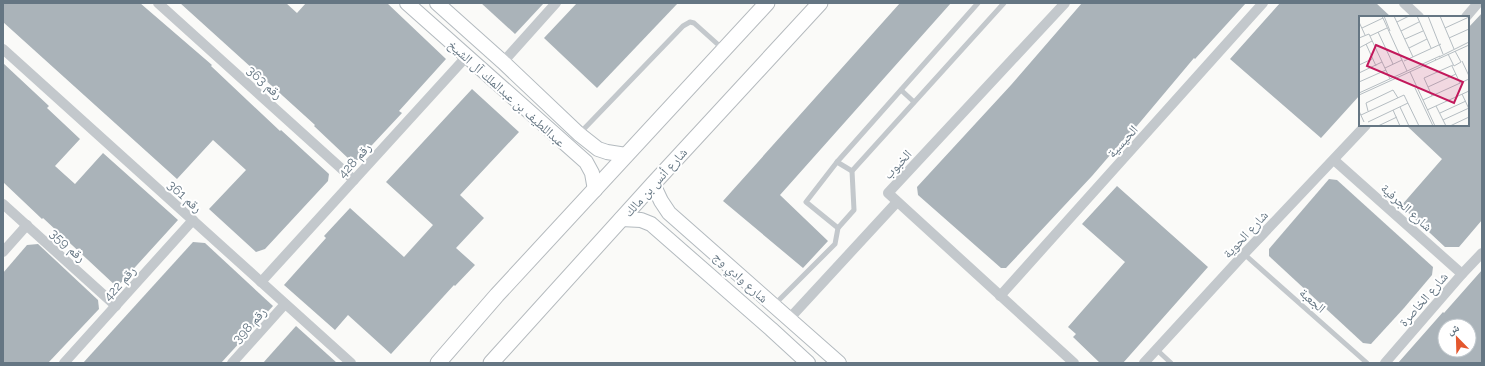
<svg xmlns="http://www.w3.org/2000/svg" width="1485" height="366" viewBox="0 0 1485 366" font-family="Raleway,'Noto Naskh Arabic',sans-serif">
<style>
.building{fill:#aab3b9;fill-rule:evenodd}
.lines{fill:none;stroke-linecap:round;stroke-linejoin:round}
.secondary-casing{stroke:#b3babf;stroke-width:16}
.primary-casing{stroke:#b5babe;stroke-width:17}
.lane{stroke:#c3c8cc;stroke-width:5}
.street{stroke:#c3c8cc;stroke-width:10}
.secondary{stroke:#fff;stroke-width:14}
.primary{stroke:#fff;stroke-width:15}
.labels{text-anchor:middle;stroke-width:4;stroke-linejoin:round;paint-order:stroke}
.street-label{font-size:13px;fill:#657683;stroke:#fff}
.inset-road{fill:none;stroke:#b5bdc2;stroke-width:1}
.view{fill:#c2185b;fill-opacity:0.15;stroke:#c2185b;stroke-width:2}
.inset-edge{fill:none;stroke:#657683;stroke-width:2}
</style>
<rect width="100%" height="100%" fill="#fafaf8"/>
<!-- building -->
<g class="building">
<path d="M3 3H140L212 65 211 66 280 131 281 130 329 174 328 181 265 249 256 252 209 209 246 170 213 140 177 179 3 22Z"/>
<path d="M180 3H286L297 13 306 3H387L446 59 399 111 402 113 358 160H350L314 126 315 125Z"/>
<path d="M481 3H544L515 34Z"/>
<path d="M577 3H678L597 88 544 38Z"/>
<path d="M900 3H951L780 195 828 241 803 268 723 201Z"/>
<path d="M1082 3H1246L1195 59 1194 58 1131 133 1130 132 1092 176 1006 268H1001L918 195 917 187 1011 85Z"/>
<path d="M1280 3H1376L1391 17H1360V95L1321 138 1230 59Z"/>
<path d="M1482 13V220L1459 247H1445L1401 206 1442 159 1406 125H1468V28Z"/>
<path d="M3 63 49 106 47 108 80 139 55 166 75 184 103 153 178 220 117 287 43 218 42 219 3 182Z"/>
<path d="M472 89 519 132 460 195 484 218 456 248 475 265 455 286 454 285 391 354 348 315 335 330 284 285 326 238 324 236 350 208 404 257 433 225 386 182Z"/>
<path d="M1329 179 1337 180 1433 267 1432 275 1404 308 1371 344 1363 343 1269 256V249Z"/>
<path d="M1117 186 1208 267 1123 363H1100L1073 337 1076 334 1068 327 1125 262 1082 224Z"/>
<path d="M193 242 205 243 273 306 221 363H83Z"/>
<path d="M38 244 98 300 99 309 48 363H3V273L27 245Z"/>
<path d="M1482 270V363H1398L1443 312 1444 313ZM1445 326H1469V350H1445Z"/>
<path d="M296 326 337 363H263Z"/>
</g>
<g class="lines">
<!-- secondary casing -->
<g class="secondary-casing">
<g id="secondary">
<path d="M407 3 586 162 592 173 595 190"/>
<path d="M437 3 503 62 579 134 598 149 607 152 626 155"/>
<path d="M653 184 661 201 669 213 839 363"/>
<path d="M621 219 641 220 651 224 771 329 808 363"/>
</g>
</g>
<!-- primary casing -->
<g class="primary-casing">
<g id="primary">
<path d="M438 363 497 295 767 3"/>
<path d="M491 363 653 184 820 3"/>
</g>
</g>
<!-- lane -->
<g class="lane">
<path d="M901 90 914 102"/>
<path d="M580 133 683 26 690 22 694 23 723 49"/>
<path d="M837 162 852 171"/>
<path d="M838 228 806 202 837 162 978 3"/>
<path d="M1244 254 1367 363"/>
<path d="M774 305 835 244 838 228 854 210 852 171 1004 3"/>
<path d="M1157 350 1171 363"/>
</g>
<!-- street -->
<g class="street">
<path d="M158 3 354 180"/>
<path d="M1065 3 888 193 1074 363"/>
<path d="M1404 3 1419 17"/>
<path d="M1466 17 1478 3"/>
<path d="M3 49 351 363"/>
<path d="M503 62 556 3"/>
<path d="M1334 160 1462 274"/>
<path d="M3 204 116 306"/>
<path d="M3 252 27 225"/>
<path d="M261 282 467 56"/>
<path d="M1000 296 1263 3"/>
<path d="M789 319 897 202"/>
<path d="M64 363 193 220"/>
<path d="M232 363 285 304"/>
<path d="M1144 363 1244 254 1366 125"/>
<path d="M1385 363 1462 274 1482 253"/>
</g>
<!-- secondary -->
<use href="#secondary" class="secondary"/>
<!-- primary -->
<use href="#primary" class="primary"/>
</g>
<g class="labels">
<!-- street labels -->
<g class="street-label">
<text transform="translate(265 82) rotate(42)" y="5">رقم 363</text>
<text transform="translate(507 93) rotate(42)" y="5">عبداللطيف بن عبدالملك آل الشيخ</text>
<text transform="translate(1122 141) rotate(-48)" y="5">الحيسية</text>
<text transform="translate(354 160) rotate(-48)" y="5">رقم 428</text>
<text transform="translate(897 164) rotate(-47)" y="5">الخبوب</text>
<text transform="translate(655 182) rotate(-48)" y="5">شارع أنس بن مالك</text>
<text transform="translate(185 196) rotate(42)" y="5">رقم 361</text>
<text transform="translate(1407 207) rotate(42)" y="5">شارع الجرفية</text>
<text transform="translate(1245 234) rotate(-47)" y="5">شارع الحوية</text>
<text transform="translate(68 245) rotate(42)" y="5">رقم 359</text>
<text transform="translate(741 277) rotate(42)" y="5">شارع وادي وج</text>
<text transform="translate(119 283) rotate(-48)" y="5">رقم 422</text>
<text transform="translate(1423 299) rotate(-49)" y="5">شارع الخاصرة</text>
<text transform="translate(1313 300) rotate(41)" y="5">الجعبة</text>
<text transform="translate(249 325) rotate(-48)" y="5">رقم 398</text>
</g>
</g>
<!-- overview -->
<g transform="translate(1359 16)">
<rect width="110" height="110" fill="#fafaf8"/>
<path class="inset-road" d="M23 0 48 55M25 0 31 15M35 0 54 41M58 0 72 32M69 0 84 38M81 0 95 33M0 6 6 19M38 6 50 0M3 12 24 2M86 12 110 1M42 15 60 6M19 16 34 48M11 20 28 12M0 22 10 18 31 63M90 22 110 13M46 23 64 15M7 28 17 50M0 32 13 25M50 32 68 23M89 38 95 50 102 46 96 35M80 41 110 26M77 44 110 29M45 45 82 28M103 45 110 60M0 49 13 43M93 50 101 67M26 52 43 44M51 56 76 110M0 57 23 46M0 66 27 54M69 71 97 58M56 72 74 110M0 77 81 40M103 78 110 93M0 79 77 44 75 42M73 80 65 62 94 49M64 84 110 63M77 90 87 110M41 91 50 110M34 94 41 110M68 94 110 75M0 95 5 106M9 95 7 87 34 74 39 82M81 97 107 85M2 99 45 79 60 110M84 104 110 92M9 106 49 87M19 110 38 101M91 110 110 101"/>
<path class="view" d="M17 29 104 66 95 87 8 50Z"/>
<rect width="110" height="110" class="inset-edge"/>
</g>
<!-- border -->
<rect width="1485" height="366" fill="none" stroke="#657683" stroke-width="8"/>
<!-- north arrow -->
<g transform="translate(1457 338) rotate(337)"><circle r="19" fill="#ffffff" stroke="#c1c8cd"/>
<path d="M0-3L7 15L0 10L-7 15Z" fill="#e4572e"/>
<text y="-6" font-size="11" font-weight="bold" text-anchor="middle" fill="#657683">ش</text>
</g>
</svg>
